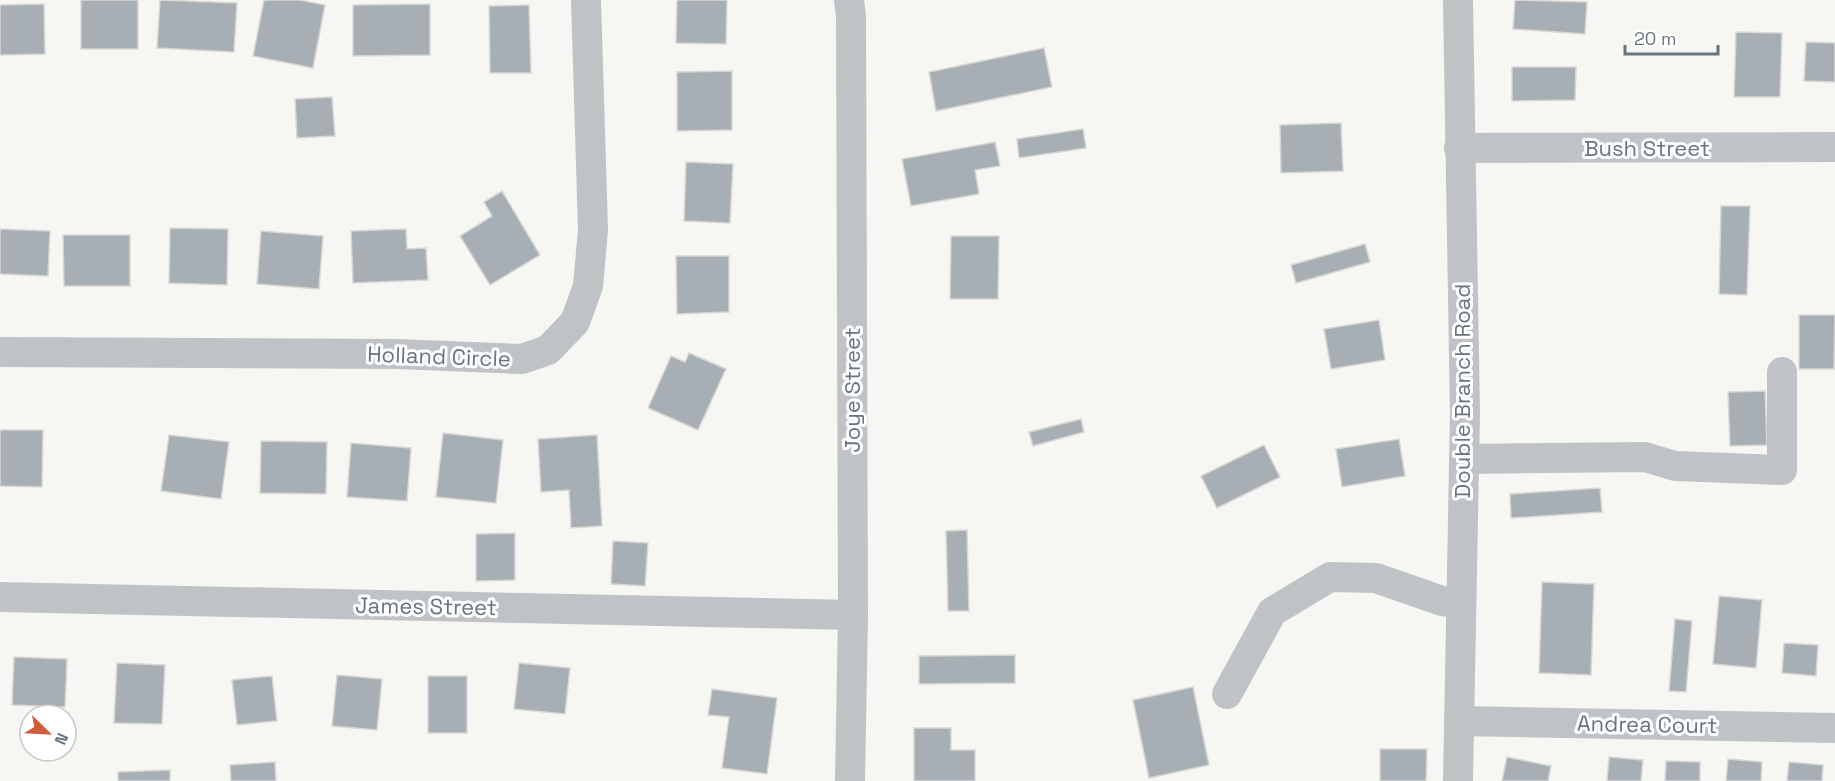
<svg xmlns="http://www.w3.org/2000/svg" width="1835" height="781" viewBox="0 0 1835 781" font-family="'Space Grotesk',sans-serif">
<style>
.building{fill:#a8afb4;stroke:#d7d7d5;stroke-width:1.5}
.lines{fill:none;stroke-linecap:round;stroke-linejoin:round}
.minor{stroke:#bfc3c6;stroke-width:30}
.labels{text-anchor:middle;stroke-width:6;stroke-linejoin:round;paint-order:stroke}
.street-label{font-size:22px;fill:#687580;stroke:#fff}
</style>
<rect width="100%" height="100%" fill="#f6f6f3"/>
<!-- building -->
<g class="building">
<rect x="81" y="0" width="57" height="49"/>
<path d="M160 0 237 3 234 52 157 48Z"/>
<path d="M264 0H300L325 5 313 68 253 56Z"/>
<path d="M677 0H727L726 44 676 43Z"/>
<path d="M1515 0 1587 2 1585 34 1513 29Z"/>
<path d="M44 4 45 54 0 55V5Z"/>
<path d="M430 4V55L353 56V5Z"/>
<path d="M529 5 531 73H490L489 6Z"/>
<path d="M1736 32 1782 33 1780 97H1734Z"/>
<path d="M1806 42 1835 43V82L1804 81Z"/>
<path d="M1044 48 1052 87 936 111 929 72Z"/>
<path d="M1512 67H1576L1575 100 1512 101Z"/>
<path d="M732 71V130L677 131V72Z"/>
<path d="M332 97 335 136 297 138 295 99Z"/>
<path d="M1341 123 1343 171 1281 173 1280 125Z"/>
<path d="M1083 129 1086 148 1019 158 1017 139Z"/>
<path d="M995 142 1000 166 975 170 979 194 911 206 902 159Z"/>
<path d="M686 162 733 164 730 223 684 221Z"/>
<path d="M502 191 540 255 490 285 460 236 492 216 484 202Z"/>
<path d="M1721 206H1750L1747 295 1719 294Z"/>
<path d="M170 228 228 229 227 285 169 283Z"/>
<path d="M0 229 50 231 48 276 0 274Z"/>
<path d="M406 229 407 249 426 248 428 280 353 283 351 231Z"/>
<path d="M261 231 323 236 319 289 257 284Z"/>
<path d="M63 235H130V286H64Z"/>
<path d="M951 236H999L998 299H950Z"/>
<path d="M1365 244 1370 262 1296 283 1291 265Z"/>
<path d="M676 256H729V312L677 314Z"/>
<path d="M1799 315H1835L1834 369H1799Z"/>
<path d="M1379 320 1385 360 1331 369 1324 329Z"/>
<path d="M689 353 726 369 698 430 648 408 671 356 685 362Z"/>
<path d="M1765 391 1767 445 1730 446 1728 392Z"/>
<path d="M1081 419 1084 432 1033 446 1029 432Z"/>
<path d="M0 430H43L42 487 0 486Z"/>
<path d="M443 433 503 440 496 503 436 497Z"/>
<path d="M169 435 229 442 221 499 161 491Z"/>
<path d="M597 435 602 526 571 528 569 490 541 492 538 439Z"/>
<path d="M1399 439 1405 476 1342 487 1336 449Z"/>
<path d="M261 441 327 442 326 494 260 493Z"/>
<path d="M351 443 411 448 407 501 347 497Z"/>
<path d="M1264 445 1280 477 1217 508 1201 476Z"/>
<path d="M1600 488 1602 512 1511 518 1510 494Z"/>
<path d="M967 530 969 611H948L946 531Z"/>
<path d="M515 533V580L476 581V534Z"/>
<path d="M613 541 648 543 645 586 611 584Z"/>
<path d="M1542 582 1594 584 1591 675 1539 673Z"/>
<path d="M1719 596 1762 600 1756 668 1713 664Z"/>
<path d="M1675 619 1692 621 1686 692 1669 691Z"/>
<path d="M1784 643 1818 645 1816 676 1782 673Z"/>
<path d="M1015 655V683L919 684V656Z"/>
<path d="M14 657 67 659 65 707 12 705Z"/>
<path d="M117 663 165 665 162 724 114 723Z"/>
<path d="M519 663 570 668 565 714 514 709Z"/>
<path d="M337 675 382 679 377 730 332 726Z"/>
<path d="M272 676 277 721 237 725 232 680Z"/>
<rect x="428" y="676" width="39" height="57"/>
<path d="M1193 687 1209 765 1149 778 1133 700Z"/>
<path d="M712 689 777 698 767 774 722 768 729 717 708 715Z"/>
<path d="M914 728H951V750H975V781H914Z"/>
<path d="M1380 749H1427L1426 781H1380Z"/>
<path d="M1507 757 1551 766 1548 781H1502Z"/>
<path d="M1609 757 1643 760 1641 781H1607Z"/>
<path d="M1728 759 1762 762 1761 781H1726Z"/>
<path d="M1666 761 1700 762V781H1665Z"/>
<path d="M275 762 276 781H231L230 765Z"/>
<path d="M1789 762 1823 765 1822 781H1787Z"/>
<path d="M170 770V781H118V772Z"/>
</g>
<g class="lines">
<!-- minor -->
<g class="minor">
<path d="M849 0 851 16 853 615 850 781"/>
<path d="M1459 148 1835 147"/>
<path d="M0 352 397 354 522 359 548 350 575 322 588 286 593 230 586 0"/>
<path d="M1464 459 1645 457 1675 466 1782 470V372"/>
<path d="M0 597 853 615"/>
<path d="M1227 694 1272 612 1330 577 1376 578 1442 601 1461 603"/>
<path d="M1459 721 1835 728"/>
<path d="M1458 781 1465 414 1458 0"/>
</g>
</g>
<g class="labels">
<!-- street labels -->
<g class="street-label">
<text x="1647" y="156">Bush Street</text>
<text transform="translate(439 356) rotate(2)" y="8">Holland Circle</text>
<text transform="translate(852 390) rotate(-90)" y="8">Joye Street</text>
<text transform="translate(1462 391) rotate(-90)" y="8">Double Branch Road</text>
<text transform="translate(426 606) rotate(1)" y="8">James Street</text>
<text transform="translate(1647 724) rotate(1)" y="8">Andrea Court</text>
</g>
</g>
<!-- north arrow -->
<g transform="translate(48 733) rotate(114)"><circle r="28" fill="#ffffff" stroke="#c3c8cc" stroke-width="1.5"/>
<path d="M0-4.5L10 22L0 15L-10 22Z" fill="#d05c39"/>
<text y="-9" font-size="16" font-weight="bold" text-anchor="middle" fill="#687580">N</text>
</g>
<!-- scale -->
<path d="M1625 45v9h93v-9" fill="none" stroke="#687580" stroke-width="3"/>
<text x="1634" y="45" font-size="18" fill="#687580" stroke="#ffffff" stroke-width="4.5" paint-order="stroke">20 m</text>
</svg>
